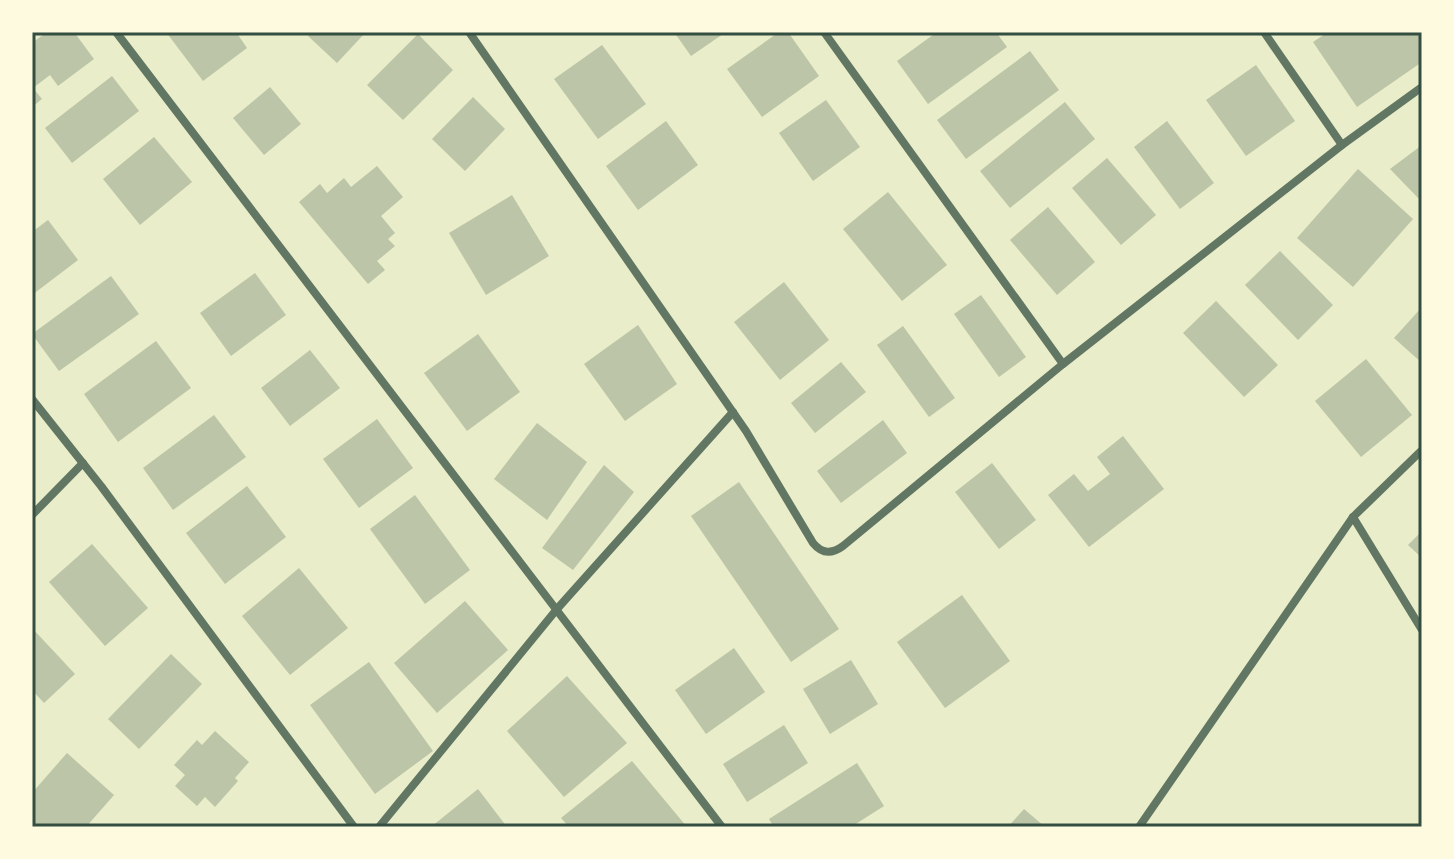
<svg xmlns="http://www.w3.org/2000/svg" width="1454" height="859" viewBox="0 0 1454 859" font-family="'Varela Round',sans-serif">
<style>
.building{fill:#bcc5a7}
.lines{fill:none;stroke-linecap:round;stroke-linejoin:round}
.minor{stroke:#617663;stroke-width:8}
.neatline{fill:none;stroke:#344e41;stroke-width:3}
</style>
<rect width="100%" height="100%" fill="#e9edc9"/>
<!-- building -->
<g class="building">
<path d="M47 32H74L94 59 58 86 50 75 33 88 42 99 32 107V43Z"/>
<path d="M166 32H236L247 48 203 81Z"/>
<path d="M312 32H366L337 63 308 36Z"/>
<path d="M674 32H726L691 56Z"/>
<path d="M779 32H788L819 76 762 117 727 69Z"/>
<path d="M937 32H996L1007 47 928 104 897 61Z"/>
<path d="M1328 32H1422V62L1357 107 1313 42Z"/>
<path d="M418 34 453 70 403 120 367 85Z"/>
<path d="M602 45 646 104 598 139 554 79Z"/>
<path d="M1030 51 1059 90 966 159 937 120Z"/>
<path d="M1256 65 1295 121 1246 156 1206 100Z"/>
<path d="M112 76 139 111 72 163 45 128Z"/>
<path d="M270 87 301 124 264 155 233 118Z"/>
<path d="M473 97 505 129 465 171 432 139Z"/>
<path d="M826 100 860 147 813 181 779 133Z"/>
<path d="M1065 102 1095 139 1010 208 980 171Z"/>
<path d="M666 121 698 165 638 210 606 166Z"/>
<path d="M1167 121 1214 183 1180 209 1134 147Z"/>
<path d="M154 137 192 182 140 225 103 179Z"/>
<path d="M1422 145V202L1390 169Z"/>
<path d="M1107 158 1156 215 1121 245 1072 188Z"/>
<path d="M377 166 403 197 381 216 395 233 388 239 395 246 377 261 385 270 368 284 299 202 320 184 327 193 344 178 351 187Z"/>
<path d="M1358 169 1413 219 1353 287 1297 238Z"/>
<path d="M888 192 947 265 902 301 843 229Z"/>
<path d="M512 195 549 256 486 295 449 233Z"/>
<path d="M1048 207 1095 262 1057 295 1010 240Z"/>
<path d="M48 220 78 260 32 295V232Z"/>
<path d="M1280 251 1333 305 1298 340 1245 285Z"/>
<path d="M255 273 286 315 231 356 200 313Z"/>
<path d="M111 276 139 314 59 371 32 334Z"/>
<path d="M784 282 829 340 780 380 734 322Z"/>
<path d="M981 295 1026 357 999 377 954 314Z"/>
<path d="M1216 301 1278 365 1244 397 1183 333Z"/>
<path d="M1422 307V363L1394 338Z"/>
<path d="M638 325 677 384 625 421 584 364Z"/>
<path d="M903 326 955 398 929 417 877 345Z"/>
<path d="M478 334 520 392 467 431 424 373Z"/>
<path d="M156 341 191 388 118 442 84 394Z"/>
<path d="M310 350 340 388 290 426 261 388Z"/>
<path d="M1366 359 1412 415 1361 457 1315 401Z"/>
<path d="M841 362 866 392 815 433 791 403Z"/>
<path d="M214 415 246 457 173 510 143 468Z"/>
<path d="M377 419 413 468 359 508 323 459Z"/>
<path d="M883 420 907 453 841 503 817 471Z"/>
<path d="M537 423 587 462 547 520 494 479Z"/>
<path d="M1123 436 1164 489 1089 547 1048 495 1074 474 1088 491 1110 474 1097 457Z"/>
<path d="M992 463 1036 520 999 549 955 492Z"/>
<path d="M604 465 634 492 573 570 542 548Z"/>
<path d="M739 482 839 629 791 662 691 516Z"/>
<path d="M247 486 286 537 225 584 186 533Z"/>
<path d="M415 495 470 570 425 604 370 529Z"/>
<path d="M1422 531V558L1408 545Z"/>
<path d="M92 544 148 608 105 646 49 582Z"/>
<path d="M299 568 348 628 290 675 242 616Z"/>
<path d="M962 595 1010 661 945 708 897 642Z"/>
<path d="M465 601 508 650 437 713 394 663Z"/>
<path d="M32 628 75 674 44 703 32 690Z"/>
<path d="M734 648 765 692 706 734 675 690Z"/>
<path d="M171 654 202 684 139 749 108 719Z"/>
<path d="M851 660 878 704 830 734 803 689Z"/>
<path d="M369 662 433 751 375 794 310 705Z"/>
<path d="M567 676 627 743 564 797 507 731Z"/>
<path d="M784 725 808 763 747 802 723 764Z"/>
<path d="M215 731 249 762 235 778 238 781 215 807 205 797 197 806 175 786 185 775 174 765 197 740 202 745Z"/>
<path d="M67 753 114 795 86 827H32V793Z"/>
<path d="M632 761 687 827H569L561 818Z"/>
<path d="M857 763 884 806 851 827H774L769 819Z"/>
<path d="M478 789 507 827H431Z"/>
<path d="M1024 809 1045 827H1008Z"/>
</g>
<g class="lines">
<!-- minor -->
<g class="minor">
<path d="M116 32 722 827"/>
<path d="M469 32 746 431 813 543C822 554 832 554 843 546L1063 364 1342 145 1422 87"/>
<path d="M824 32 1063 364"/>
<path d="M1264 32 1342 145"/>
<path d="M32 399 101 486 354 827"/>
<path d="M32 515 83 463"/>
<path d="M1353 517 1422 630"/>
<path d="M379 827 557 609 733 412"/>
<path d="M1139 827 1353 517 1422 450"/>
</g>
</g>
<!-- border -->
<rect width="1454" height="859" fill="none" stroke="#fefae0" stroke-width="68"/>
<rect x="34" y="34" width="1386" height="791" class="neatline"/>
</svg>
